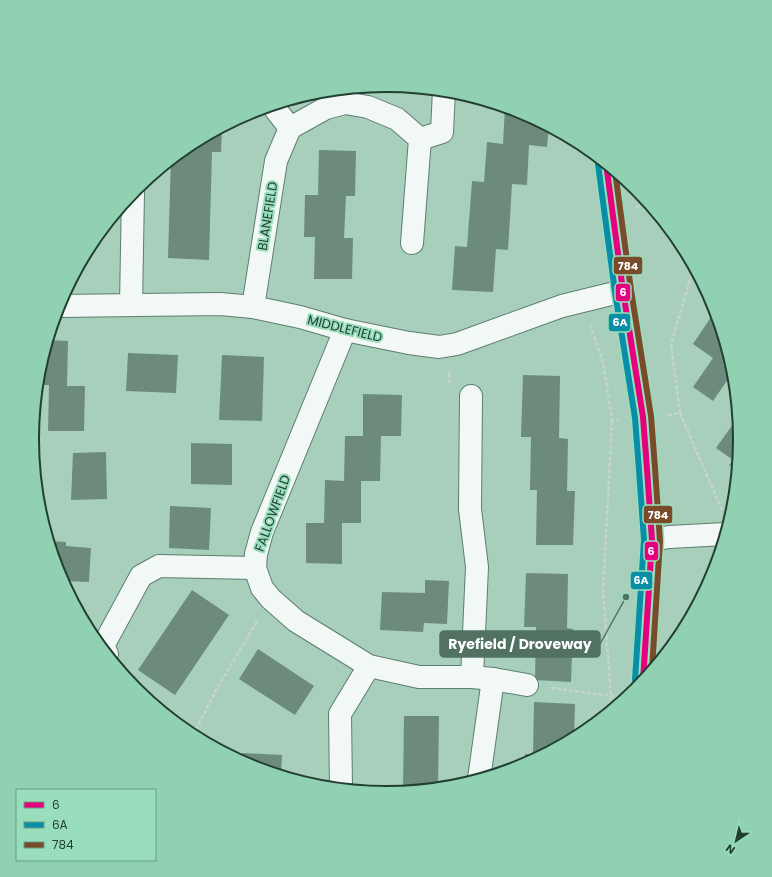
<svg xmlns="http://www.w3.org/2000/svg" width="772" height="877" viewBox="0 0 772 877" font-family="Poppins,sans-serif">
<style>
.building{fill:#6c8b7d}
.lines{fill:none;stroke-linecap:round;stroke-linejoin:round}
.minor-casing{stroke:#5d7e70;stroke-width:24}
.path{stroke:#c7d4ce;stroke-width:2.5;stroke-dasharray:4 2;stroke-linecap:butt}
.minor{stroke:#f2f8f5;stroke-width:22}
.bus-1-casing{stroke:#99debc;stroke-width:9}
.bus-2-casing{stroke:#99debc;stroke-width:9}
.bus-3-casing{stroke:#99debc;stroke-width:9}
.bus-1{stroke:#e5007d;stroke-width:6}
.bus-2{stroke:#088ea7;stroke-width:6}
.bus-3{stroke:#7a4b2a;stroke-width:6}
.labels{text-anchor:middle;stroke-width:4;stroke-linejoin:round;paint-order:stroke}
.street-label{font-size:13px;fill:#223f31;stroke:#99debc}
.rim{fill:none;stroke:#223f31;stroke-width:2}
.leader{fill:none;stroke:#517162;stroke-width:1.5}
.callout-dot{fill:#517162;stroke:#99debc;stroke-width:1.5}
.callout{fill:#517162;stroke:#517162;stroke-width:1.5}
.callout-label{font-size:14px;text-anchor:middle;font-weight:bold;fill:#fff}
.line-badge{stroke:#99debc;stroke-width:1.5}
.badge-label{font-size:11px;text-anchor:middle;font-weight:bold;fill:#fff}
</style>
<rect width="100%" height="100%" fill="#a8cfbc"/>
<!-- building -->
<g class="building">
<path d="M505 107 522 112 549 126 547 147 529 145 527 185 512 184 508 250 496 249 493 292 452 290 455 246 467 247 472 181 484 182 487 142 503 144Z"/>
<path d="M222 127 221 152H212L209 260 168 258 171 159 190 144Z"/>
<path d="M319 150 356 151 355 196H346L344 238H353L352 279H314L315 237H304L305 195H318Z"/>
<path d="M715 311 729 356 723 365 733 372 713 401 693 387 713 358 693 344Z"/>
<path d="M48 340 68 341 67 386H85L84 431H48L49 385H37L39 369Z"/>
<path d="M128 353 178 355 176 393 126 391Z"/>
<path d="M222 355 264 357 262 421 219 420Z"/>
<path d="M523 375 560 376 559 438 568 439 567 491H575L573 545H536L537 490H530L531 437H521Z"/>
<path d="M363 394 402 395 401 436H381L380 481H361V523H342V564L306 563V523H324L325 480 344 481 345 436H363Z"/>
<path d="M738 417 740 439 737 470 729 465 733 460 716 448Z"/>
<path d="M191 443 232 444V485L191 484Z"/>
<path d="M106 452 107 499 71 500 73 453Z"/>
<path d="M170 506 211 508 209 550 169 548Z"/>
<path d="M49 541 66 542V546L91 548 89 582 64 581V576H60L59 574Z"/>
<path d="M526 573 568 574 567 628 573 629 571 682 535 680 536 627H524Z"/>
<path d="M425 580 449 581 447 624 424 623 423 632 380 630 382 592 425 593Z"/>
<path d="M192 590 229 615 175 695 138 670Z"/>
<path d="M258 649 314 686 295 715 239 679Z"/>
<path d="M534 702 575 704 574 738 524 764 525 754H533Z"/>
<path d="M404 716H439L438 787 403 791Z"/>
<path d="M242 753 282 755 281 775 250 765 241 761Z"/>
</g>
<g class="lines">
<!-- minor casing -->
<g class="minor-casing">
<g id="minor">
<path d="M272 105 290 128 326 108 345 103 368 107 397 119 420 139 412 243"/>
<path d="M420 139 442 132 444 90"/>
<path d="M606 163 623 291 643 417 647 469 652 540 643 681"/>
<path d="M131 305 133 192"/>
<path d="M58 306 220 304 253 307 300 317 345 330 409 343 439 347 457 344 562 306 623 291"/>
<path d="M253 307 276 161 290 128"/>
<path d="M345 330 262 532 256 554 255 568 262 588 271 599 296 621 369 666 419 677H472L493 679 527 685"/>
<path d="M471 396 470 509 477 567 472 677"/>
<path d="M652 540 669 537 725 534"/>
<path d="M107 654 103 646 141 576 159 566 255 568"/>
<path d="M479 779 493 679"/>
<path d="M341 788 340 714 369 666"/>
</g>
</g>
<!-- path -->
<g class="path">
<path d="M636 207 649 204"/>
<path d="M590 325 603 362 612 420H619"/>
<path d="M449 383V370"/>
<path d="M680 413 722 510"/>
<path d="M668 415 680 413 671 344 691 277 695 269"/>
<path d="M551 688 623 697"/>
<path d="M608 712 611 696 603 591 612 420"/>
<path d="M193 735 220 683 258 620"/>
</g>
<!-- minor -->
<use href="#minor" class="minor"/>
<!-- bus-1 casing -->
<g class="bus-1-casing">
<path id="bus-1" d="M606 163 623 291 643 417 647 469 652 540 643 681"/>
</g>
<!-- bus-2 casing -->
<g class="bus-2-casing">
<path id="bus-2" d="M598 164 615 292 635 418 639 470 644 540 635 680"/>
</g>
<!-- bus-3 casing -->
<g class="bus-3-casing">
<path id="bus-3" d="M615 171 631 290 651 416 655 468 660 541 652 670"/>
</g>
<!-- bus-1 -->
<use href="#bus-1" class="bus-1"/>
<!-- bus-2 -->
<use href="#bus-2" class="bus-2"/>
<!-- bus-3 -->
<use href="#bus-3" class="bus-3"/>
</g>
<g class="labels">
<!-- street labels -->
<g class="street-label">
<text transform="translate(267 216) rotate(-81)" y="5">BLANEFIELD</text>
<text transform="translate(345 328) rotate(14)" y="5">MIDDLEFIELD</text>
<text transform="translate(272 513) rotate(-70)" y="5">FALLOWFIELD</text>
</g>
</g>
<!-- crop -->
<path d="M0 0H772V877H0ZM39 439a347 347 0 1 1 694 0a347 347 0 1 1-694 0Z" fill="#8fd1b1" fill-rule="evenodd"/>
<path class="rim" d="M39 439a347 347 0 1 1 694 0a347 347 0 1 1-694 0Z"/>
<!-- callouts -->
<path class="leader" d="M626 597L600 644"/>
<circle class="callout-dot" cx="626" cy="597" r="4"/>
<rect class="callout" x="440" y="631" width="160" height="26" rx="4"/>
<g class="callout-label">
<text x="520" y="649">Ryefield / Droveway</text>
</g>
<g class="line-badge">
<rect x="613" y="256" width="30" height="19" rx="4" fill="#7a4b2a"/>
<rect x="615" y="283" width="16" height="19" rx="4" fill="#e5007d"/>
<rect x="608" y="313" width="23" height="19" rx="4" fill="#088ea7"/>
<rect x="643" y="505" width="30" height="19" rx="4" fill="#7a4b2a"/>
<rect x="644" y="541" width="15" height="20" rx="4" fill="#e5007d"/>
<rect x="630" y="571" width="23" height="19" rx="4" fill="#088ea7"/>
</g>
<g class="badge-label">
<text x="628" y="270">784</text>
<text x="623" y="296">6</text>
<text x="620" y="326">6A</text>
<text x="658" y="519">784</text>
<text x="651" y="555">6</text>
<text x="641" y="584">6A</text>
</g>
<!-- legend -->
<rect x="16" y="789" width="140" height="72" fill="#99debc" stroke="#699e84"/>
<rect x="24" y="802" width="20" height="6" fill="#e5007d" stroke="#699e84"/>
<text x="52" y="809" font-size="12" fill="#223f31">6</text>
<rect x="24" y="822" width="20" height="6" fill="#088ea7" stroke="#699e84"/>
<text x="52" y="829" font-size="12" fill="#223f31">6A</text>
<rect x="24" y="842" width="20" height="6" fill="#7a4b2a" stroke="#699e84"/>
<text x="52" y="849" font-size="12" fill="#223f31">784</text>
<!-- north arrow -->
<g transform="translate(736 841) rotate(215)" stroke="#99debc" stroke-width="3" paint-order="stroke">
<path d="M0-3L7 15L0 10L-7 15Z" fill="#223f31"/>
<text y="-6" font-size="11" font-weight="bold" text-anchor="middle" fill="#223f31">N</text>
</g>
</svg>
